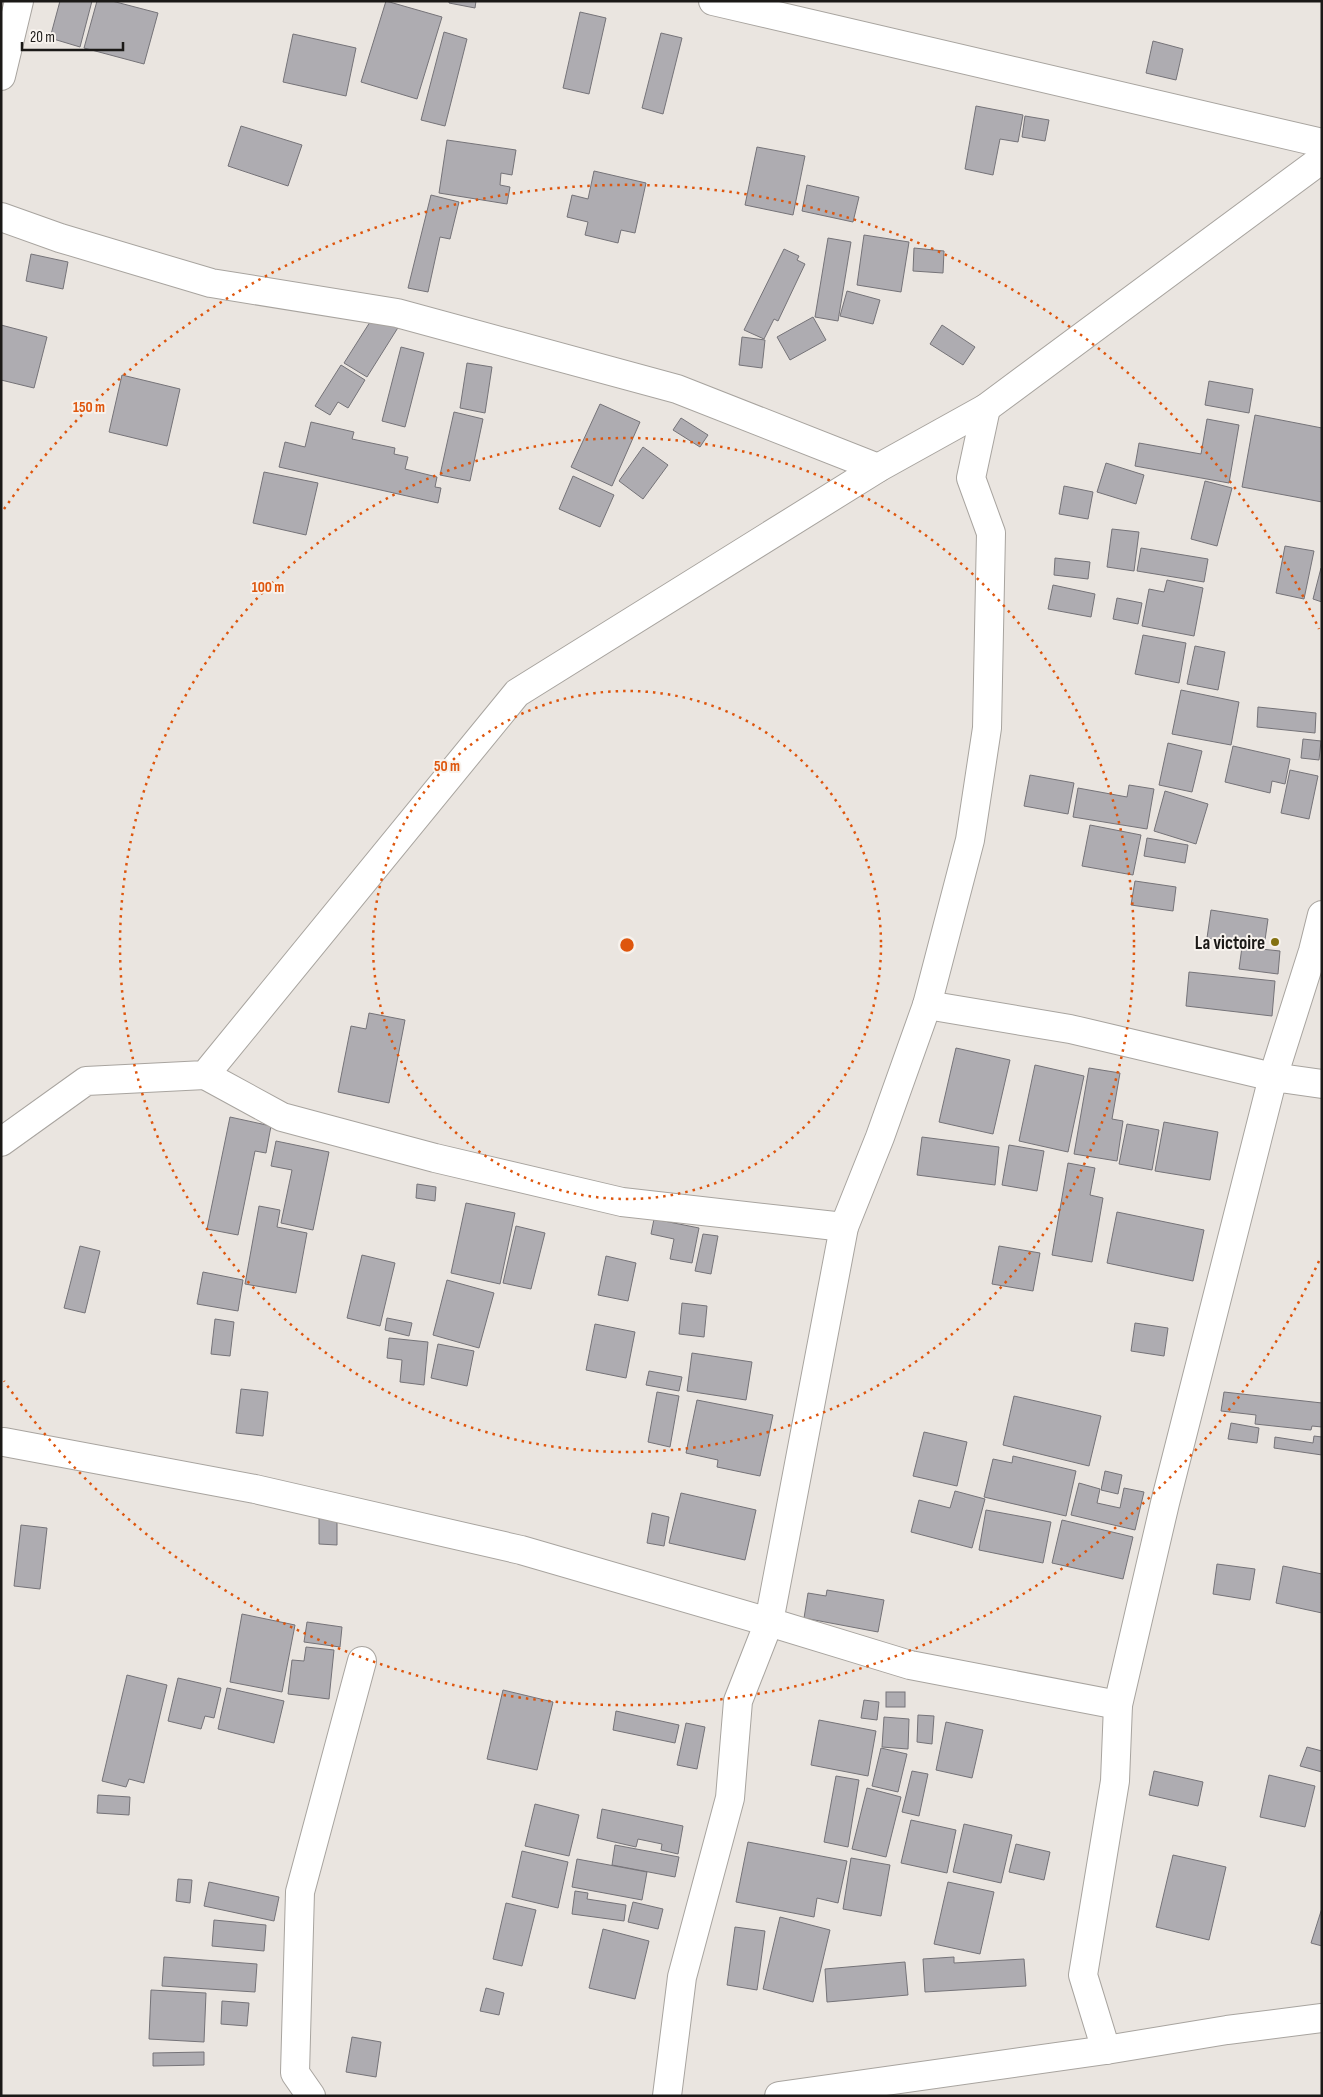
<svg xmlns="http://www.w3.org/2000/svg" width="1323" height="2097" viewBox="0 0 1323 2097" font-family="'Sofia Sans Condensed',sans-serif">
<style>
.building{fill:#aeacb1;stroke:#757378}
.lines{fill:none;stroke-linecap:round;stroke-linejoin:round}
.street-casing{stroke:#a8a49f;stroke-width:30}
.street{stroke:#fff;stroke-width:28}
.ring{fill:none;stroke:#de560d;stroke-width:2.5;stroke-dasharray:2.5 5}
.poi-dot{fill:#847111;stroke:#f7f2ed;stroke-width:2}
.labels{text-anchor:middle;stroke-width:4;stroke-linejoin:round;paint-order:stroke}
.poi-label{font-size:19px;font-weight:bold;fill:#1b1917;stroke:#f7f2ed;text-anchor:end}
.centre{fill:#de560d;stroke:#f7f2ed;stroke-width:2.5}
.ring-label{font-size:15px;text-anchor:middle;font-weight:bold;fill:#de560d;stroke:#f7f2ed;stroke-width:4;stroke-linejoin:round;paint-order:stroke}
</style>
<rect width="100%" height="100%" fill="#eae5e0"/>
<!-- building -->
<g class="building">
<path d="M60 1H92L80 47 50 38Z"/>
<path d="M97 1H112L158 13 144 64 84 48Z"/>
<path d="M386 1 442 17 417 99 361 82Z"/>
<path d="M449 1H476L475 8 449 3Z"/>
<path d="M580 12 606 18 589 94 563 88Z"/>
<path d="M444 32 467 39 445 126 421 120Z"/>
<path d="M661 33 682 38 663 114 642 108Z"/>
<path d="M293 34 356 48 346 96 283 82Z"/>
<path d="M1153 41 1183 49 1176 80 1146 73Z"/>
<path d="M976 106 1023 115 1018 142 1000 139 993 175 965 169Z"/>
<path d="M1025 116 1049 120 1045 141 1022 137Z"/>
<path d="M241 126 302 145 288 186 228 166Z"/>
<path d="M447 140 516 150 512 175 501 173 500 185 510 187 507 204 439 193Z"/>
<path d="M757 147 805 156 793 215 745 205Z"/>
<path d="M594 171 646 183 635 233 621 230 618 243 585 235 588 222 567 217 572 195 588 199Z"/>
<path d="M807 185 859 197 853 222 802 211Z"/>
<path d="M431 195 459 202 450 239 440 237 428 292 408 288Z"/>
<path d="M864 235 909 242 901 292 857 285Z"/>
<path d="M828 238 851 242 838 321 815 317Z"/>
<path d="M914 248 944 251 943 273 913 271Z"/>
<path d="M784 249 799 256 797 260 805 264 778 321 774 319 764 339 744 330Z"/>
<path d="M31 254 68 262 63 289 26 281Z"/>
<path d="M847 291 880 300 873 324 840 316Z"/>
<path d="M377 311 399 326 367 377 344 363Z"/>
<path d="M813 317 826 340 790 360 777 337Z"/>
<path d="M1 325 47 337 34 388 1 380Z"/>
<path d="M942 325 975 347 963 365 930 344Z"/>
<path d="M742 337 765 340 762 368 739 365Z"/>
<path d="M401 347 424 353 405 427 382 421Z"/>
<path d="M467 363 492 367 485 413 460 408Z"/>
<path d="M341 365 365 380 348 408 338 402 330 415 315 406Z"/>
<path d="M122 375 180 389 167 446 109 432Z"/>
<path d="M1209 381 1253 389 1249 413 1205 405Z"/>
<path d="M600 404 640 422 612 486 571 467Z"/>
<path d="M454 412 483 419 470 481 440 475Z"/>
<path d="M1255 415 1322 428V502L1242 487Z"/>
<path d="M681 418 708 435 700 447 673 430Z"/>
<path d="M1207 419 1239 425 1229 483 1135 466 1139 443 1201 454Z"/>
<path d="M311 422 354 432 352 439 395 448 394 454 408 457 405 469 437 477 435 487 441 488 438 503 279 467 285 442 305 447Z"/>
<path d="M643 447 668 465 643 499 619 481Z"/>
<path d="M1106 463 1144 475 1136 504 1097 492Z"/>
<path d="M264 472 318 483 306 535 253 523Z"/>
<path d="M573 476 614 495 600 527 559 509Z"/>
<path d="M1205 481 1232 488 1217 546 1191 539Z"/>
<path d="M1064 486 1093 492 1088 519 1059 514Z"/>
<path d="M1112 529 1139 532 1134 571 1107 567Z"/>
<path d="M1285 546 1314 551 1304 599 1276 593Z"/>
<path d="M1141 548 1208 559 1204 582 1137 571Z"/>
<path d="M1055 558 1090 562 1088 579 1054 575Z"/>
<path d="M1321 568 1322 569V602L1313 599Z"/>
<path d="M1167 580 1203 588 1194 636 1142 626 1149 589 1164 592Z"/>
<path d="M1053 585 1095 594 1091 617 1048 609Z"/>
<path d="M1117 598 1142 603 1138 624 1113 619Z"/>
<path d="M1143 635 1186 643 1179 683 1135 674Z"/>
<path d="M1195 646 1225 652 1218 690 1187 684Z"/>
<path d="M1181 690 1239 702 1231 745 1172 734Z"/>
<path d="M1258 707 1316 713 1315 733 1257 727Z"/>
<path d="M1303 739 1321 741 1319 760 1301 758Z"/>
<path d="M1168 743 1202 751 1192 792 1159 785Z"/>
<path d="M1233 746 1290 759 1285 784 1272 781 1270 793 1225 782Z"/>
<path d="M1290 770 1318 776 1309 819 1281 813Z"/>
<path d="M1030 775 1074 783 1068 814 1024 806Z"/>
<path d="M1129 785 1154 789 1147 829 1073 817 1078 788 1127 797Z"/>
<path d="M1165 791 1208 804 1196 844 1154 831Z"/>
<path d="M1090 825 1141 835 1133 875 1082 866Z"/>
<path d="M1147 838 1188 845 1185 863 1144 856Z"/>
<path d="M1135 881 1176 887 1173 911 1131 905Z"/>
<path d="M1211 910 1268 919 1264 947 1207 938Z"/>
<path d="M1242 947 1280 951 1278 974 1239 969Z"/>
<path d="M1189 972 1275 981 1272 1016 1186 1006Z"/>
<path d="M369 1013 405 1020 389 1103 338 1092 351 1026 366 1029Z"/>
<path d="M956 1048 1010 1060 993 1134 939 1122Z"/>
<path d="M1035 1065 1084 1076 1068 1152 1019 1141Z"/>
<path d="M1089 1068 1120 1073 1112 1119 1123 1121 1117 1161 1074 1154Z"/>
<path d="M230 1117 271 1126 266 1153 255 1151 238 1235 207 1229Z"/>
<path d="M1164 1122 1218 1132 1210 1180 1155 1171Z"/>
<path d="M1127 1124 1159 1130 1152 1170 1119 1164Z"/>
<path d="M922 1137 999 1147 995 1185 917 1175Z"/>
<path d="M276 1141 329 1152 313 1230 281 1223 292 1170 271 1166Z"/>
<path d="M1009 1145 1044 1151 1037 1191 1002 1185Z"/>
<path d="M1068 1163 1095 1168 1090 1195 1103 1198 1092 1262 1052 1255Z"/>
<path d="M417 1184 436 1187 435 1201 416 1198Z"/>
<path d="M466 1203 515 1213 500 1284 451 1273Z"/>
<path d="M259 1206 280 1210 277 1227 307 1233 296 1293 245 1284Z"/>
<path d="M1117 1212 1204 1230 1193 1281 1107 1263Z"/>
<path d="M654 1219 699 1228 692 1263 670 1259 674 1239 651 1234Z"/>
<path d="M516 1226 545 1233 531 1289 503 1283Z"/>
<path d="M703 1234 718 1236 711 1274 695 1271Z"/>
<path d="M80 1246 100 1251 85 1313 64 1308Z"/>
<path d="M999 1246 1040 1253 1033 1291 992 1284Z"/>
<path d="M362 1255 395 1263 380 1326 347 1318Z"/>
<path d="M606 1256 636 1263 628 1301 598 1295Z"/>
<path d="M203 1272 243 1280 238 1311 197 1304Z"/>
<path d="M447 1280 494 1293 479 1348 433 1335Z"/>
<path d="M682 1303 707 1306 704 1337 679 1334Z"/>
<path d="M387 1318 412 1323 409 1336 385 1330Z"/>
<path d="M215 1319 234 1322 230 1356 211 1354Z"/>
<path d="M1135 1323 1168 1328 1164 1356 1131 1351Z"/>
<path d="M595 1324 635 1332 626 1378 586 1370Z"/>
<path d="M389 1338 428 1342 424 1385 400 1382 402 1360 387 1358Z"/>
<path d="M438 1344 474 1351 467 1386 431 1378Z"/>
<path d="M692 1353 752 1362 746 1400 687 1391Z"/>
<path d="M649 1371 682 1377 679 1391 646 1385Z"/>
<path d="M241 1389 268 1392 263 1436 236 1433Z"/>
<path d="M657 1392 679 1396 670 1447 648 1442Z"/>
<path d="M1224 1392 1322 1403V1427L1312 1426 1311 1430 1255 1424 1256 1415 1221 1411Z"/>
<path d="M1014 1396 1101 1416 1089 1466 1003 1445Z"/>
<path d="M697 1400 773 1415 760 1476 717 1467 718 1460 686 1453Z"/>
<path d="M1231 1423 1259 1428 1257 1443 1228 1439Z"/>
<path d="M924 1432 967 1442 957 1486 913 1476Z"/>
<path d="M1314 1436 1322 1437V1455L1274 1448 1275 1437 1313 1443Z"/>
<path d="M1013 1456 1076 1471 1066 1516 984 1497 993 1459 1012 1463Z"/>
<path d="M1105 1471 1122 1475 1118 1494 1101 1490Z"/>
<path d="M1079 1483 1100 1489 1097 1503 1120 1508 1124 1488 1144 1492 1135 1530 1071 1515Z"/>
<path d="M955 1491 985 1499 972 1548 911 1532 919 1500 950 1508Z"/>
<path d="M681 1493 756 1510 745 1560 669 1543Z"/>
<path d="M986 1510 1051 1522 1043 1563 979 1550Z"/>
<path d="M652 1513 669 1517 664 1546 647 1543Z"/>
<path d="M319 1514 337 1515V1545L319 1544Z"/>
<path d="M1062 1520 1133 1537 1123 1579 1052 1563Z"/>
<path d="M21 1525 47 1528 40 1589 14 1586Z"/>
<path d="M1217 1564 1255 1569 1250 1600 1213 1594Z"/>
<path d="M1283 1566 1322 1574V1613L1276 1603Z"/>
<path d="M827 1590 884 1600 878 1632 804 1618 808 1593 826 1596Z"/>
<path d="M242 1614 295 1625 282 1692 230 1682Z"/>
<path d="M307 1622 342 1627 340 1647 304 1642Z"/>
<path d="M306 1647 334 1650 329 1699 288 1694 292 1660 304 1661Z"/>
<path d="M127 1675 167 1685 144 1783 129 1779 126 1787 102 1781Z"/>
<path d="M178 1678 221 1688 214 1718 205 1716 201 1729 168 1721Z"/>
<path d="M227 1688 284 1701 274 1743 218 1729Z"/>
<path d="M503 1690 553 1702 537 1770 487 1759Z"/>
<rect x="886" y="1692" width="19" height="15"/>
<path d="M864 1700 879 1702 877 1720 861 1718Z"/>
<path d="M616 1711 679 1725 675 1743 613 1730Z"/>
<path d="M918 1715 934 1716 932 1744 917 1742Z"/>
<path d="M884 1717 909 1719 908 1749 882 1747Z"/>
<path d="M819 1720 876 1731 868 1776 811 1765Z"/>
<path d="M946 1722 983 1730 972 1778 936 1770Z"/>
<path d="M686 1723 705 1727 697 1769 677 1765Z"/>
<path d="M1307 1747 1322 1751V1772L1300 1766Z"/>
<path d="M881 1748 907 1754 898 1792 872 1786Z"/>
<path d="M912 1771 928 1774 919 1816 902 1812Z"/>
<path d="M1154 1771 1203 1782 1198 1806 1149 1795Z"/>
<path d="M1269 1775 1315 1786 1305 1827 1260 1817Z"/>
<path d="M836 1776 859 1780 848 1847 824 1842Z"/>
<path d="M867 1788 901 1797 886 1857 852 1849Z"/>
<path d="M98 1795 130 1797 129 1815 97 1813Z"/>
<path d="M535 1804 579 1815 569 1856 525 1846Z"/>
<path d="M602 1809 683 1826 678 1854 661 1850 662 1844 638 1839 636 1847 597 1838Z"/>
<path d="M911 1820 956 1830 947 1873 901 1863Z"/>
<path d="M964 1824 1012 1835 1001 1883 953 1872Z"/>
<path d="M748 1842 847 1861 838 1903 817 1898 814 1917 736 1902Z"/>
<path d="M1016 1844 1050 1852 1044 1880 1009 1872Z"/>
<path d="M615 1845 679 1857 675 1877 612 1865Z"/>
<path d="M522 1851 568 1862 558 1908 512 1897Z"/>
<path d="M1173 1855 1226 1867 1209 1940 1156 1927Z"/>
<path d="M851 1858 890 1865 881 1916 843 1909Z"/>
<path d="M577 1859 647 1872 642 1900 572 1887Z"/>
<path d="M178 1879 192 1880 190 1903 176 1901Z"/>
<path d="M209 1882 279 1897 274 1921 204 1906Z"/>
<path d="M948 1882 994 1892 980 1954 934 1944Z"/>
<path d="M575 1891 588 1893 587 1899 626 1905 624 1921 572 1914Z"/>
<path d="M633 1902 663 1909 658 1929 628 1922Z"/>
<path d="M506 1903 536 1910 522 1966 493 1959Z"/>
<path d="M1322 1908V1946L1311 1943Z"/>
<path d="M780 1917 830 1930 813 2002 763 1989Z"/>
<path d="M214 1920 266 1925 264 1951 212 1946Z"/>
<path d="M735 1927 765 1931 757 1990 727 1985Z"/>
<path d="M603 1929 649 1941 635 1999 589 1988Z"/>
<path d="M164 1957 257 1964 255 1992 162 1986Z"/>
<path d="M954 1957V1963L1024 1959 1026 1986 925 1992 923 1959Z"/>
<path d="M905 1962 908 1995 827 2002 825 1969Z"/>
<path d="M486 1988 504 1993 499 2015 480 2011Z"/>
<path d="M151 1990 206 1993 204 2042 149 2039Z"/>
<path d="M222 2001 249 2003 247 2026 221 2024Z"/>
<path d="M352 2037 381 2042 376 2077 346 2072Z"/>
<path d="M204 2052V2065L153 2066V2053Z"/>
</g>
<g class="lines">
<!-- street casing -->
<g class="street-casing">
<g id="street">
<path d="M713 1 1322 143"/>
<path d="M1 76 19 1"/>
<path d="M1 217 60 238 211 283 397 313 677 389 878 468"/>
<path d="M927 1005 1070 1029 1273 1077 1313 951 1322 915"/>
<path d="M205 1075 282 1117 435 1158 622 1202 844 1227"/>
<path d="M1 1142 86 1081 205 1075 517 693 878 468 986 408 1322 159"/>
<path d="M4 1442 255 1489 521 1550 769 1622 910 1665 1118 1705"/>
<path d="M1106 2050 1083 1975 1115 1781 1118 1705 1165 1503 1273 1077 1322 1084"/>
<path d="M311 2096 295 2073 300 1892 362 1661"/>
<path d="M667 2096 682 1977 730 1798 738 1701 769 1622 844 1227 880 1137 927 1005 970 840 987 728 991 533 971 478 986 408"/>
<path d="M779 2096 1106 2050 1227 2030 1322 2018"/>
</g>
</g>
<!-- street -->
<use href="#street" class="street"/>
</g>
<!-- distance rings -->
<g class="ring">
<circle cx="627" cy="945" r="254"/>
<circle cx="627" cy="945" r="507"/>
<path d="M1319 1261A761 761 0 0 1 4 1381M4 509A761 761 0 0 1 1319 629"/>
</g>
<!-- markers -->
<circle class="poi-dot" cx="1275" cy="942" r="5"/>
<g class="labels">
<!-- poi labels -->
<g class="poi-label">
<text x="1265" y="949">La victoire</text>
</g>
</g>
<circle cx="627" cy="945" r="8" class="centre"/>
<g class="ring-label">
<text x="89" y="412">150 m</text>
<text x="268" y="592">100 m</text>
<text x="447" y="771">50 m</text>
</g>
<!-- border -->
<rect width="1323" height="2097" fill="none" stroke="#1b1917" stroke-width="5"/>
<!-- scale -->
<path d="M22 42v8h101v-8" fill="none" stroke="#1b1917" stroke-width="2.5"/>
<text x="30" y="42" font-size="15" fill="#1b1917" stroke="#f7f2ed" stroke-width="4" paint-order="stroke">20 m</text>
</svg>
